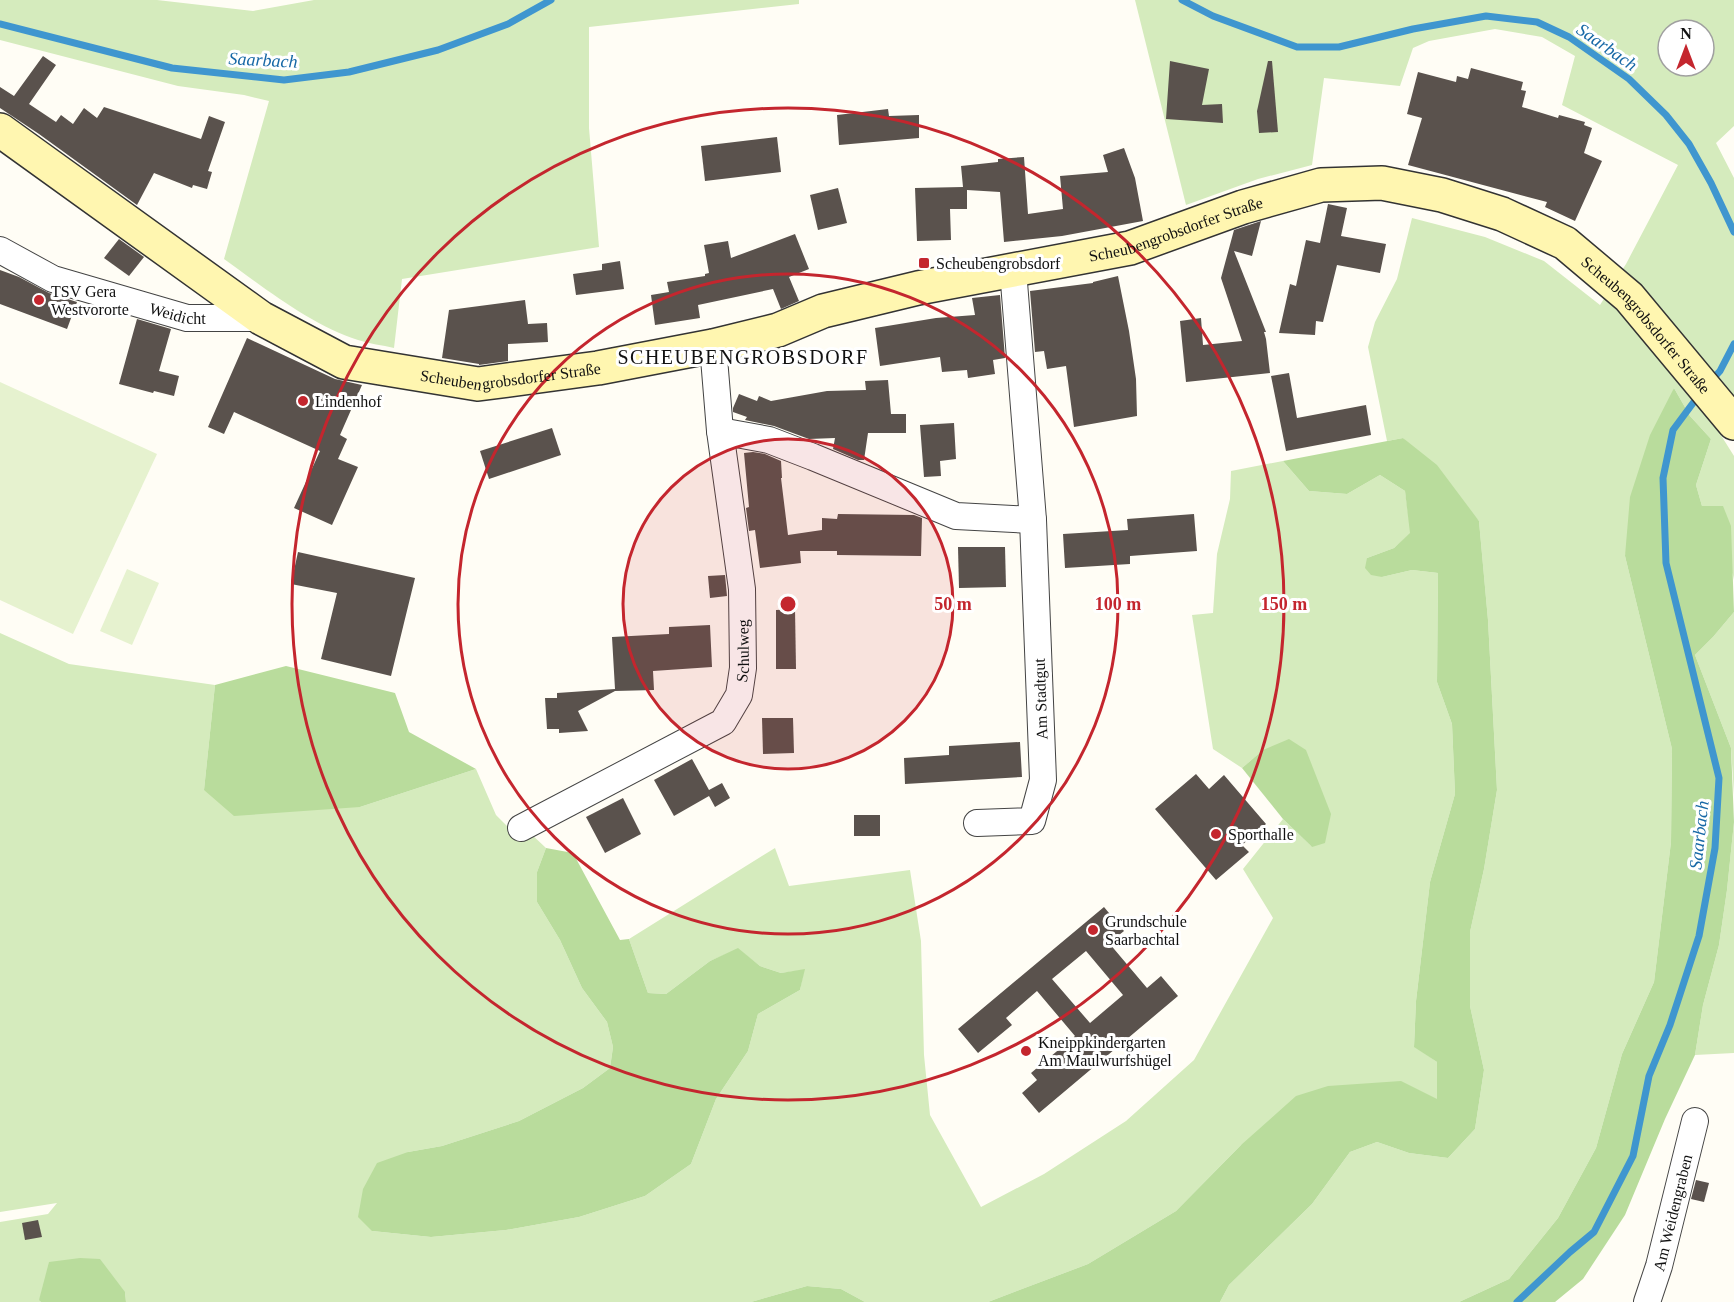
<svg xmlns="http://www.w3.org/2000/svg" width="1734" height="1302" viewBox="0 0 1734 1302" font-family="Georgia,serif">
<style>
.green{fill:#d5ebbd;fill-rule:evenodd}
.forest{fill:#b9dc9c}
.pitch{fill:#e6f2cf}
.lines{fill:none;stroke-linecap:round;stroke-linejoin:round}
.stream{stroke:#3f96cf;stroke-width:7}
.building{fill:#5a524d;fill-rule:evenodd}
.street-casing{stroke:#444;stroke-width:28}
.secondary-casing{stroke:#333;stroke-width:36}
.street{stroke:#fff;stroke-width:26}
.secondary{stroke:#fff6b0;stroke-width:33}
.ring{fill:none;stroke:#c4262e;stroke-width:3}
.poi-dot{fill:#c4262e;stroke:#fff;stroke-width:2}
.labels{text-anchor:middle;stroke-width:6;stroke-linejoin:round;paint-order:stroke}
.street-label{font-size:16px;fill:#111;stroke:#fff}
.poi-label{font-size:16px;fill:#111;stroke:#fff;text-anchor:start}
.water-label{font-size:18px;font-style:italic;fill:#1768a6;stroke:#fff}
.quarter-label{font-size:20px;letter-spacing:1.5px;fill:#111;stroke:#fff}
.centre{fill:#c4262e;stroke:#fff;stroke-width:3}
.ring-label{font-size:18px;text-anchor:middle;font-weight:bold;fill:#c4262e;stroke:#fff;stroke-width:6;stroke-linejoin:round;paint-order:stroke}
</style>
<rect width="100%" height="100%" fill="#fffdf5"/>
<!-- green -->
<g class="green">
<path d="M0 0H157L253 11 314 0H799V4L589 27V128L599 247 402 279 394 348C382 345 370 344 358 340 312 326 263 287 224 259L269 101 244 95 178 86 0 40Z"/>
<path d="M1135 0H1734V126L1716 143 1734 178V408L1717 429 1734 456V580L1733 575 1702 506 1696 485 1711 439 1690 416 1674 388 1625 556 1672 749 1671 842 1654 982 1622 1054 1596 1148 1558 1218 1509 1279 1459 1302H1220L1229 1285 1312 1204 1350 1152 1377 1142 1409 1153 1448 1158 1475 1129 1484 1070 1470 1006V932L1484 869 1497 790 1488 620 1479 521 1403 438 1387 441 1368 347 1375 322 1397 279 1412 218 1485 237 1544 261 1600 305 1626 264 1678 165 1562 105 1575 56 1542 37 1495 29 1429 41 1413 48 1400 86 1324 78 1312 165 1258 179 1186 205ZM1668 30H1704V66H1668Z"/>
<path d="M1283 461 1309 491 1347 494 1380 475 1405 491 1411 533 1394 548 1367 558 1382 577 1412 570 1438 573 1437 682 1452 724 1455 794 1430 882 1416 1001 1414 1046 1437 1062V1099L1241 1145 1176 1211 1088 1264 988 1302H865L841 1289 807 1286 751 1302H126L125 1292 39 1299 41 1302H0V1222L48 1214 57 1203 0 1212V633L69 664 215 685 204 790 360 807 476 769 496 815 507 826 529 832 546 848 537 872V902L560 940 582 988 607 1022 613 1047 610 1068 583 1088 519 1121 442 1146 408 1152 372 1231 431 1237 506 1230 579 1217 645 1196 691 1164 716 1099 748 1051 758 1014 800 990 804 970 781 973 760 966 738 949 710 961 666 994 648 993 629 939 775 848 789 886 910 870 921 941 924 1055 930 1115 981 1207 1044 1174 1126 1121 1194 1060 1273 918 1243 869 1283 819 1312 847 1263 750 1242 768 1213 749 1192 615 1213 613 1217 554 1230 499 1231 471Z"/>
<path d="M1734 612V795L1731 748 1695 655 1713 637Z"/>
<path d="M1734 822V1053L1695 1055 1703 1005 1719 945 1727 890Z"/>
</g>
<!-- forest -->
<g class="forest">
<path d="M1674 388 1690 416 1711 439 1696 485 1702 506H1723L1731 526 1734 612 1713 637 1695 655 1731 748 1734 822 1727 890 1719 945 1703 1005 1695 1055 1665 1119 1625 1215 1583 1279 1555 1302H1459L1509 1279 1558 1218 1596 1148 1622 1054 1654 982 1671 842 1672 749 1625 556 1630 497 1650 435Z"/>
<path d="M1403 438 1437 465 1479 521 1488 620 1497 790 1484 869 1470 932V1006L1484 1070 1475 1129 1448 1158 1409 1153 1377 1142 1350 1152 1312 1204 1229 1285 1220 1302H988L1088 1264 1176 1211 1241 1145 1296 1096 1328 1086 1401 1081 1437 1099V1062L1414 1047 1416 1001 1430 882 1455 794 1452 724 1437 682 1438 573 1412 570 1382 577 1371 575 1365 568 1367 558 1394 548 1410 533 1405 491 1380 475 1347 494 1309 491 1283 461Z"/>
<path d="M286 666 395 693 409 732 476 769 360 807 234 816 204 790 215 685Z"/>
<path d="M1289 739 1306 750 1331 814 1325 843 1312 847 1283 819 1242 768 1263 750Z"/>
<path d="M546 848 573 853 620 940 629 939 648 993 666 994 710 961 738 948 760 966 781 973 805 969 800 990 758 1014 748 1051 716 1099 691 1164 645 1196 579 1217 506 1230 431 1237 372 1231 358 1217 363 1189 377 1163 408 1152 442 1146 519 1121 583 1088 610 1068 613 1047 607 1022 582 988 560 940 537 902V872Z"/>
<path d="M80 1258 100 1259 125 1292 126 1302H41L39 1300 49 1262Z"/>
<path d="M807 1286 841 1289 865 1302H751Z"/>
</g>
<!-- pitch -->
<g class="pitch">
<path d="M0 382 157 454 73 634 0 600Z"/>
<path d="M127 569 159 583 132 645 100 631Z"/>
</g>
<g class="lines">
<!-- stream -->
<g class="stream">
<path d="M1182 0 1213 16 1297 47H1339L1413 29 1486 16 1537 22 1569 37 1629 79 1666 115 1689 144 1711 183 1734 232"/>
<path d="M0 24 172 68 284 80 349 72 438 50 508 24 551 0"/>
<path d="M1710 382 1720 371 1734 344"/>
<path d="M1517 1302 1570 1252 1594 1232 1633 1156 1649 1076 1670 1025 1699 936 1715 848 1719 778 1666 563 1663 478 1673 430 1699 395"/>
</g>
</g>
<!-- building -->
<g class="building">
<path d="M43 56 56 65 29 104 56 122 61 115 73 124 84 108 97 118 104 107 201 139 209 116 225 122 208 171 212 172 207 189 193 185 192 188 154 173 137 205 39 134 0 108V87L14 96Z"/>
<path d="M1170 61 1209 69 1202 105 1222 104 1223 123 1166 119Z"/>
<path d="M1268 61H1272L1278 132 1259 133 1257 111Z"/>
<path d="M1471 68 1523 82 1521 90 1526 91 1522 107 1558 118 1559 115 1585 122 1584 125 1592 128 1584 153 1602 161 1575 221 1545 207 1547 202 1408 165 1422 118 1407 114 1418 72 1456 82 1457 76 1468 79Z"/>
<path d="M888 109 889 116 919 115V138L839 145 837 115Z"/>
<path d="M777 137 781 172 705 181 701 146Z"/>
<path d="M1124 148 1135 178 1143 221 1062 236 1004 242 1000 192 967 190V209H950L951 240 917 241 915 188 963 187 961 166 998 162V159L1024 157 1028 214 1063 209 1060 176 1108 172 1103 155Z"/>
<path d="M838 188 847 223 818 230 810 195Z"/>
<path d="M1328 204 1347 208 1341 236 1386 244 1380 273 1337 265 1323 322 1316 321 1315 335 1279 333 1290 284 1296 286 1306 240 1320 243Z"/>
<path d="M1261 221 1252 256 1234 251 1266 332H1264L1266 339 1270 373 1186 382 1180 321 1201 318 1203 345 1242 341 1221 278 1234 230Z"/>
<path d="M795 234 809 269 789 277 799 301 781 309 773 289 698 305 700 318 655 325 651 295 669 292 667 282 705 276V274L709 273 704 245 728 241 731 258Z"/>
<path d="M119 239 144 257 129 276 104 258Z"/>
<path d="M620 261 624 289 576 295 573 274 602 270V264Z"/>
<path d="M0 270 19 277 49 293 77 302 67 329 0 304Z"/>
<path d="M1118 276 1129 331 1136 379 1137 416 1074 427 1066 366 1047 369 1044 351 1035 352 1030 291 1093 283V282Z"/>
<path d="M1000 295 1005 358 993 360 995 374 968 378 967 370 942 372 940 357 880 366 875 328 936 318 975 315 972 298Z"/>
<path d="M525 300 528 324 547 323 548 342 508 344V361L479 365V364L442 358 449 310Z"/>
<path d="M137 319 171 329 159 371 179 376 174 396 154 391 153 393 119 384Z"/>
<path d="M247 338 335 379 362 385 340 435 347 439 338 459 358 467 332 525 294 508 320 451 234 412 224 434 208 427Z"/>
<path d="M1289 373 1297 418 1366 405 1371 435 1286 451 1271 376Z"/>
<path d="M888 380 891 414H906V433H868L864 460H858L833 449 835 438 809 439 774 426 745 420 747 417 733 412V408L739 394 757 401 759 396 771 401 827 391 866 390 865 381Z"/>
<path d="M954 423 956 459 940 461 941 476 924 477 920 425Z"/>
<path d="M552 428 561 455 489 479 480 451Z"/>
<path d="M753 452 765 454 781 461 782 478H781L788 535 822 530V518L837 519 838 514 914 515 922 518 921 556 837 555V551H800L801 563 760 568 755 530 749 531 746 508 749 507 744 453Z"/>
<path d="M1194 514 1197 551 1130 556V564L1065 568 1063 534 1128 530 1127 519Z"/>
<path d="M958 547H1005L1006 587 959 588Z"/>
<path d="M298 552 415 578 391 676 321 659 337 593 291 584Z"/>
<path d="M725 575 727 596 710 598 708 576Z"/>
<path d="M795 609 796 669H776V610Z"/>
<path d="M710 625 712 667 653 671 654 690 615 691 578 711 588 731 559 733V729H547L545 698H557V693L615 689 612 637 669 634V627Z"/>
<path d="M762 718H793L794 753 763 754Z"/>
<path d="M1020 742 1022 777 905 784 904 758 949 755V746Z"/>
<path d="M692 759 709 790 722 783 730 798 715 807 709 796 674 816 654 780Z"/>
<path d="M1196 774 1209 789 1224 775 1266 824 1242 845 1249 852 1216 880 1155 809Z"/>
<path d="M623 798 641 834 605 853 586 817Z"/>
<rect x="854" y="815" width="26" height="21"/>
<path d="M1104 907 1124 931 1109 943 1147 988 1161 976 1178 996 1039 1113 1022 1093 1037 1080 1031 1073 1075 1036 1037 991 1006 1018 1012 1025 978 1053 958 1029ZM1086 951 1123 995 1090 1023 1052 979Z"/>
<path d="M1696 1180 1709 1183 1704 1202 1691 1199Z"/>
<path d="M38 1220 42 1237 25 1240 22 1223Z"/>
</g>
<g class="lines">
<!-- street casing -->
<g class="street-casing">
<g id="street">
<path id="s1" d="M0 250 53 279 187 318H261"/>
<path d="M720 431 769 440 813 457 956 516 1033 520"/>
<path d="M977 823 1032 821 1043 780 1033 520 1013 270"/>
<path id="s2" d="M521 828 723 722 739 695 743 668 742 589 720 431 713 346"/>
<path id="s3" d="M1647 1302 1659 1266 1695 1121"/>
</g>
</g>
<!-- secondary casing -->
<g class="secondary-casing">
<g id="secondary">
<path id="s4" d="M0 130 261 318 344 362 478 384 598 368 713 346 778 330 823 311 918 288 1130 248 1243 207 1321 185 1382 183 1442 195 1502 214 1565 243 1629 297 1734 423"/>
</g>
</g>
<!-- street -->
<use href="#street" class="street"/>
<!-- secondary -->
<use href="#secondary" class="secondary"/>
</g>
<!-- distance rings -->
<circle cx="788" cy="604" r="165" fill="#c4262e" fill-opacity=".12"/>
<g class="ring">
<circle cx="788" cy="604" r="165"/>
<circle cx="788" cy="604" r="330"/>
<circle cx="788" cy="604" r="496"/>
</g>
<!-- markers -->
<g class="poi-dot">
<rect x="918" y="257" width="12" height="12" rx="3"/>
<circle cx="39" cy="300" r="6"/>
<circle cx="303" cy="401" r="6"/>
<circle cx="1216" cy="834" r="6"/>
<circle cx="1093" cy="930" r="6"/>
<circle cx="1026" cy="1051" r="6"/>
</g>
<g class="labels">
<!-- street labels -->
<g class="street-label">
<text dy="6" stroke="none"><textPath href="#s4" startOffset="1268">Scheubengrobsdorfer Straße</textPath></text>
<text dy="6" stroke="none"><textPath href="#s1" startOffset="190">Weidicht</textPath></text>
<text dy="6" stroke="none"><textPath href="#s4" startOffset="1790">Scheubengrobsdorfer Straße</textPath></text>
<text dy="6" stroke="none"><textPath href="#s4" startOffset="584">Scheubengrobsdorfer Straße</textPath></text>
<text dy="6" stroke="none"><textPath href="#s2" startOffset="304">Schulweg</textPath></text>
<text transform="translate(1040 699) rotate(-92)" y="6">Am Stadtgut</text>
<text dy="6" stroke="none"><textPath href="#s3" startOffset="93">Am Weidengraben</textPath></text>
</g>
<!-- poi labels -->
<g class="poi-label">
<text x="936" y="269">Scheubengrobsdorf</text>
<text x="51" y="297">TSV Gera<tspan x="51" dy="18">Westvororte</tspan></text>
<text x="315" y="407">Lindenhof</text>
<text x="1228" y="840">Sporthalle</text>
<text x="1105" y="927">Grundschule<tspan x="1105" dy="18">Saarbachtal</tspan></text>
<text x="1038" y="1048">Kneippkindergarten<tspan x="1038" dy="18">Am Maulwurfshügel</tspan></text>
</g>
<!-- water labels -->
<g class="water-label">
<text transform="translate(1607 47) rotate(35)" y="6">Saarbach</text>
<text transform="translate(263 60) rotate(3)" y="6">Saarbach</text>
<text transform="translate(1699 835) rotate(-84)" y="6">Saarbach</text>
</g>
<!-- quarter labels -->
<g class="quarter-label">
<text x="743" y="364">SCHEUBENGROBSDORF</text>
</g>
</g>
<circle cx="788" cy="604" r="9" class="centre"/>
<g class="ring-label">
<text x="953" y="610">50 m</text>
<text x="1118" y="610">100 m</text>
<text x="1284" y="610">150 m</text>
</g>
<!-- north arrow -->
<g transform="translate(1686 48)"><circle r="28" fill="#ffffff" stroke="#a0a0a0" stroke-width="1.5"/>
<path d="M0-4.5L10 22L0 15L-10 22Z" fill="#c4262e"/>
<text y="-9" font-size="16" font-weight="bold" text-anchor="middle" fill="#111111">N</text>
</g>
</svg>
